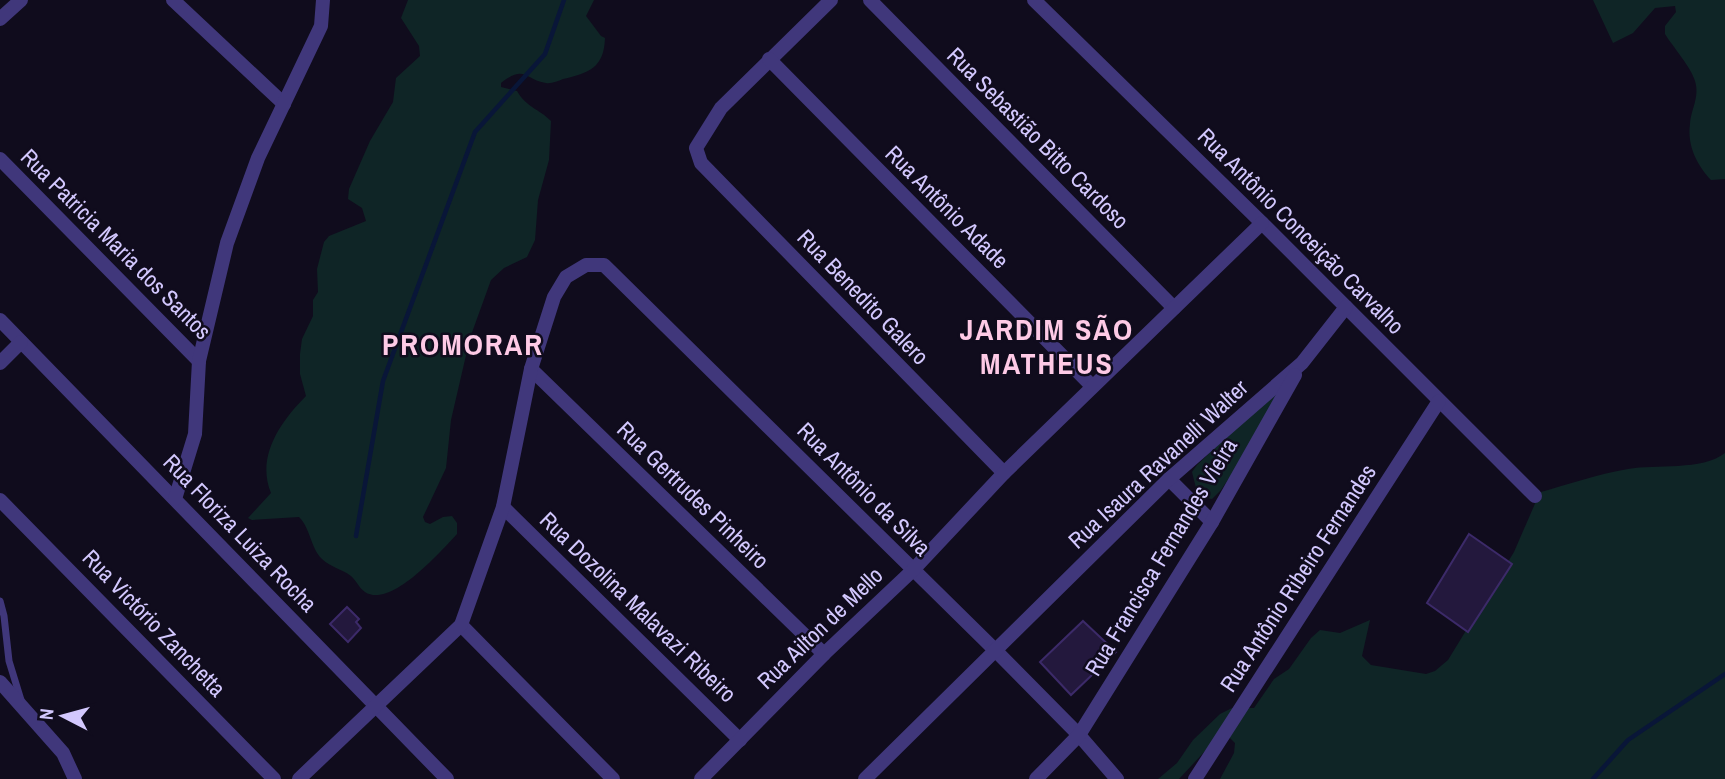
<svg xmlns="http://www.w3.org/2000/svg" width="1725" height="779" viewBox="0 0 1725 779" font-family="'Archivo Narrow',sans-serif">
<style>
.green{fill:#0f2526}
.lines{fill:none;stroke-linecap:round;stroke-linejoin:round}
.stream{stroke:#091638;stroke-width:4.5}
.building{fill:#23183d;stroke:#3c2a69;stroke-width:2}
.lane{stroke:#40377b;stroke-width:7}
.street{stroke:#40377b;stroke-width:14}
.labels{text-anchor:middle;stroke-width:5;stroke-linejoin:round;paint-order:stroke}
.street-label{font-size:23px;fill:#d3c8fe;stroke:#100c1d}
.district-label{font-size:30px;font-weight:bold;letter-spacing:2px;fill:#fecae6;stroke:#100c1d}
</style>
<rect width="100%" height="100%" fill="#100c1d"/>
<!-- green -->
<g class="green">
<path d="M408 0H594L586 16 601 36 605 38C604 68 589 73 563 79 558 81 551 84 546 83 525 80 525 64 501 83V87L517 91C527 108 538 108 551 121L549 160 538 200 535 240 527 257 504 268 491 280 470 338 451 420 446 468 423 517 425 522 430 524 443 517 452 516 457 523V534C441 551 391 609 365 592 359 588 356 580 351 576 342 569 330 567 322 559 310 547 311 529 299 517L252 520 248 518 271 493C256 457 280 422 306 396L300 374V354L302 339 313 316V300L318 292 317 269 324 242 329 236 366 221 362 208 348 199 349 189 370 141 393 102 396 78 420 56 419 46 401 18Z"/>
<path d="M1593 0H1725V179L1711 180C1697 165 1687 146 1690 124 1691 109 1700 97 1695 81 1691 67 1673 47 1665 34V26L1676 12 1675 6 1655 8 1633 33 1613 43Z"/>
<path d="M1276 389 1280 402 1221 490 1212 499 1206 498 1197 492 1192 472 1197 465Z"/>
<path d="M1725 453V779H1220L1234 753 1235 743 1229 737 1219 736 1179 779H1158L1177 763 1193 740 1220 714 1232 708H1254L1274 679 1289 669 1311 638 1320 630 1340 633 1370 620 1362 656 1371 665 1426 674 1435 671 1448 660 1514 552 1537 499V493C1567 485 1597 474 1628 469 1656 464 1702 471 1725 453Z"/>
</g>
<g class="lines">
<!-- stream -->
<g class="stream">
<path d="M356 536 383 381 475 132 545 54 564 0"/>
<path d="M1593 779 1628 740 1725 674"/>
</g>
</g>
<!-- building -->
<g class="building">
<path d="M1469 534 1512 564 1468 632 1427 603Z"/>
<path d="M347 607 359 619 356 622 361 628 348 642 330 624Z"/>
<path d="M1083 621 1116 652 1071 695 1040 662Z"/>
</g>
<g class="lines">
<!-- lane -->
<path class="lane" d="M0 601 4 616 9 661 21 700"/>
<!-- street -->
<g class="street">
<path d="M173 0 284 104"/>
<path d="M831 0 721 108 696 148 701 163 1004 473"/>
<path d="M870 0 1174 308"/>
<path d="M1034 0 1262 223 1535 496"/>
<path d="M0 19 21 0"/>
<path d="M769 59 1092 386"/>
<path d="M0 159 199 361"/>
<path d="M0 320 447 779"/>
<path d="M0 363 21 342"/>
<path d="M531 369 824 654"/>
<path d="M1169 479 1212 522"/>
<path d="M175 499 195 434 199 361 227 243 258 158 321 26 323 0"/>
<path d="M0 500 274 779"/>
<path d="M503 507 740 740"/>
<path d="M461 625 613 779"/>
<path d="M0 682 63 753 75 779"/>
<path d="M299 779 461 625 503 507 531 369 554 297 566 277 586 265H604L996 651 1079 735 1117 779"/>
<path d="M701 779 824 654 913 570 1004 473 1262 223"/>
<path d="M865 779 1169 479 1302 363 1346 307"/>
<path d="M1036 779 1079 735 1212 522 1295 375"/>
<path d="M1195 779 1439 401"/>
</g>
</g>
<g class="labels">
<!-- street labels -->
<g class="street-label">
<text transform="translate(1038 138) rotate(45)" y="8">Rua Sebastião Bitto Cardoso</text>
<text transform="translate(947 207) rotate(45)" y="8">Rua Antônio Adade</text>
<text transform="translate(1301 231) rotate(45)" y="8">Rua Antônio Conceição Carvalho</text>
<text transform="translate(116 244) rotate(45)" y="8">Rua Patricia Maria dos Santos</text>
<text transform="translate(863 297) rotate(46)" y="8">Rua Benedito Galero</text>
<text transform="translate(1158 464) rotate(-43)" y="8">Rua Isaura Ravanelli Walter</text>
<text transform="translate(864 489) rotate(45)" y="8">Rua Antônio da Silva</text>
<text transform="translate(693 495) rotate(44)" y="8">Rua Gertrudes Pinheiro</text>
<text transform="translate(240 533) rotate(46)" y="8">Rua Floriza Luiza Rocha</text>
<text transform="translate(1161 557) rotate(-59)" y="8">Rua Francisca Fernandes Vieira</text>
<text transform="translate(1298 578) rotate(-57)" y="8">Rua Antônio Ribeiro Fernandes</text>
<text transform="translate(638 607) rotate(44)" y="8">Rua Dozolina Malavazi Ribeiro</text>
<text transform="translate(154 623) rotate(46)" y="8">Rua Victório Zanchetta</text>
<text transform="translate(820 628) rotate(-44)" y="8">Rua Ailton de Mello</text>
</g>
<!-- district labels -->
<g class="district-label">
<text x="1047" y="340">JARDIM SÃO<tspan x="1047" dy="34">MATHEUS</tspan></text>
<text x="463" y="355">PROMORAR</text>
</g>
</g>
<!-- north arrow -->
<g transform="translate(63 716) rotate(276)" stroke="#100c1d" stroke-width="5" paint-order="stroke">
<path d="M0-5L12 26L0 18L-12 26Z" fill="#d3c8fe"/>
<text y="-10" font-size="19" font-weight="bold" text-anchor="middle" fill="#d3c8fe">N</text>
</g>
</svg>
